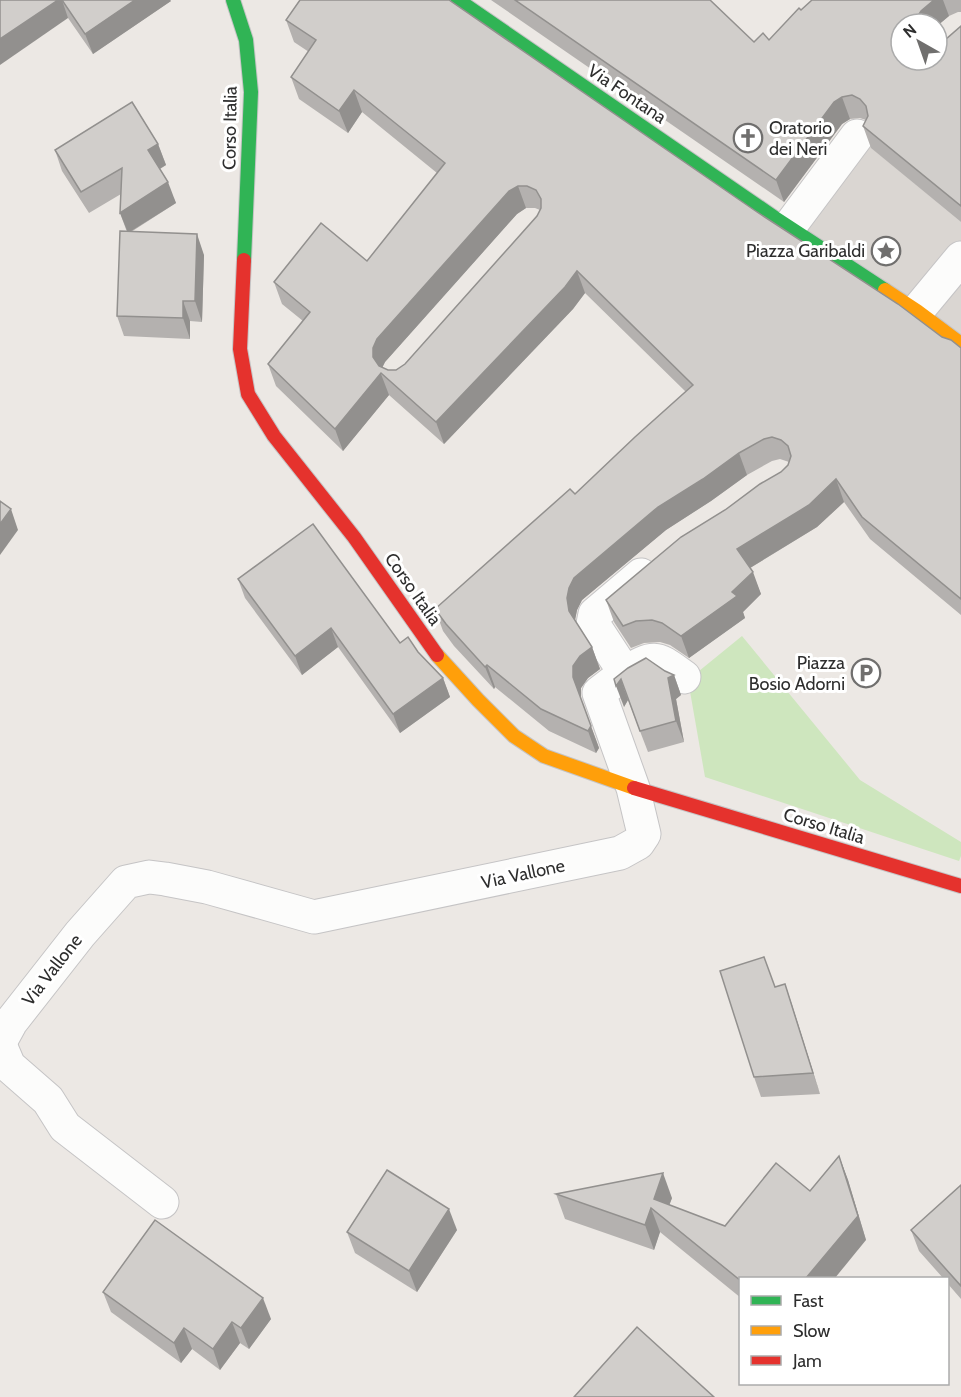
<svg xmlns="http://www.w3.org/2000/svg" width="961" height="1397" viewBox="0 0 961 1397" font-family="Cabin,sans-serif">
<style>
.green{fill:#cee6be}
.plaza{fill:#dad6d2}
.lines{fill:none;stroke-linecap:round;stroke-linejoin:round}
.street-casing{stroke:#c5c4c5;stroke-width:35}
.fast-casing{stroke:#c5c4c5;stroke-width:16}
.slow-casing{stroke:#c5c4c5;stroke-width:16}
.jam-casing{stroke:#c5c4c5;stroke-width:16}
.street{stroke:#fcfcfb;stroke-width:33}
.fast{stroke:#30b455;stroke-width:14}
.slow{stroke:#ff9f0a;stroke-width:14}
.jam{stroke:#e5322d;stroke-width:14}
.wall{fill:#b4b1af;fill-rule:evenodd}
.shaded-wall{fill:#92908e}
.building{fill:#d1cecb;stroke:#92908e;stroke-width:1.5;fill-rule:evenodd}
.labels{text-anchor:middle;stroke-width:6;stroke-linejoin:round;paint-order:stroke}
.street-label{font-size:18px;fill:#2e2e2e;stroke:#fff}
.poi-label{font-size:18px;fill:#2e2e2e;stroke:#fff;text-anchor:end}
</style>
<rect width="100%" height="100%" fill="#ece8e4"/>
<!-- green -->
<path class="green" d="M742 636 860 780 961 842V856L959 861 705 777 688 680Z"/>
<!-- plaza -->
<path class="plaza" d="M857 136 961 222V364L775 218Z"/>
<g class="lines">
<!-- street casing -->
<g class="street-casing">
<g id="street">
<path d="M789 227 857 136"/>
<path d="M917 311 961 258"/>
<path d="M625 673C656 654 656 657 684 677"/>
<path d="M0 1042 11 1022 80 934 126 882 149 877 165 879 207 887 314 917 620 853 638 843 644 834 633 788 599 693 625 673 593 624 595 614 641 575"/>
<path d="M0 1045 9 1066 48 1100 65 1127 162 1202"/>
</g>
</g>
<!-- fast casing -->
<g class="fast-casing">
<g id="fast">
<path d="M233 0 246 40 251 92 244 260"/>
<path d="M458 0 775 218 885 290"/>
</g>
</g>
<!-- slow casing -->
<g class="slow-casing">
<g id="slow">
<path d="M885 290 917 311 961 344"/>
<path d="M437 655 478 700 514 736 544 756 634 788"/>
</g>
</g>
<!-- jam casing -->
<g class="jam-casing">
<g id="jam">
<path d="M244 260 240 349 248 394 274 436 354 537 437 655"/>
<path d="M634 788 961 886"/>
</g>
</g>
<!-- street -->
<use href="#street" class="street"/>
<!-- fast -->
<use href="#fast" class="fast"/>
<!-- slow -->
<use href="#slow" class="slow"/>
<!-- jam -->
<use href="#jam" class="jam"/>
</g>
<!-- wall -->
<g class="wall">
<path d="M0 0H170L171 1 93 54 68 18Z"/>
<path d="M491 0H710L754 42 769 40 812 0H961V12H958L949 16 937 26V24L901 60 946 39 961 26V222L871 148 863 126 866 120 860 118 850 119 842 124 784 202Z"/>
<path d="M286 20 757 212 942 337 961 348V615L870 539 844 502 817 527 750 568 761 594 743 612 745 618 689 658 670 645 660 642 644 643 631 648 614 622 606 600 725 510 781 472 788 465 789 462 780 459 772 461 747 475 711 501 666 530 582 600 577 610 575 620 592 647 600 669 588 678 581 688V699L599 748 596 753 549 731 495 687 494 689 454 646 443 631 435 609 575 494 686 392 585 293 573 309 444 444 389 395 343 451 276 386 268 364 303 321 282 304 274 282 367 261 437 173 362 112 348 133 299 99 291 77 309 52 294 42ZM526 208H535L540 210 537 216 405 364 396 370H388L382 368 385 362 517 214Z"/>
<path d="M158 144 166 165 160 169 176 203 131 232 204 255 202 322 190 321V339L124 336 117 316 127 232 120 213 121 194 89 213 62 171 55 150Z"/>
<path d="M238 579 400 643 418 652 443 678 450 697 400 733 338 647 302 675 245 598Z"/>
<path d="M628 668 665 671 674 675 681 695 676 699 684 742 648 752 628 700 624 707Z"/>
<path d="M785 984 792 1005 820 1094 761 1097 754 1077 775 987Z"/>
<path d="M839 1156 848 1180 866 1240 741 1278V1298L660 1232 654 1250 565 1219 556 1194 672 1198 669 1205 725 1226 810 1191Z"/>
<path d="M961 1185V1299L948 1284V1278H943L919 1251 911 1230Z"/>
<path d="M457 1230 417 1292 355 1253 347 1232Z"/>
<path d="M103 1292 271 1319 249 1349 240 1343 220 1370 192 1349 181 1363 111 1312Z"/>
</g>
<!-- shaded-wall -->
<g class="shaded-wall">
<path d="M58 0H62L68 18 0 65V39Z"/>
<path d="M135 0H170L171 1 93 54 85 34Z"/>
<path d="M934 0H943L949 16 937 26V24H916V19L921 11Z"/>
<path d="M354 90 362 112 348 133 339 111Z"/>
<path d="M842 97 850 119 842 124 784 202 776 180 834 102Z"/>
<path d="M158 144 166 165 156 171 148 150Z"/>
<path d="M168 182 176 203 128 233 120 213Z"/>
<path d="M518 186 526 208 517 214 385 362 381 370V374L389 395 343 451 335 429 377 339 509 191Z"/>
<path d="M197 234 204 255 202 322 195 301Z"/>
<path d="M577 271 585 293 573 309 444 444 436 422Z"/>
<path d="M183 301 190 321V339L183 318Z"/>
<path d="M739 453 747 475 711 501 666 530 582 600 577 610 575 620 569 611 567 598 569 588 574 578 658 507Z"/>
<path d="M836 479 844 502 817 527 745 571 737 549Z"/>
<path d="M11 509 18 530 0 555V524Z"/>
<path d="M753 572 761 594 743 612 745 618 689 658 681 636 732 592Z"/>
<path d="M331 628 338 647 302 675 295 656Z"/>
<path d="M592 647 600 669 588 678 581 688V699L599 748 596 753 588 731 573 677V666L580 656Z"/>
<path d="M487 665 495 687 494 689 485 667Z"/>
<path d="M674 675 681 695 676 699 684 742 676 721 668 678Z"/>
<path d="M443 678 450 697 400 733 393 714Z"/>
<path d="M621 679 628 700 624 707 616 686Z"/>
<path d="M785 984 792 1005 820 1094 813 1073Z"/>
<path d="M839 1156 848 1180 866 1240 835 1278H806Z"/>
<path d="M663 1173 672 1198 664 1219 654 1199Z"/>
<path d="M651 1208 660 1232 654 1250 645 1225Z"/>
<path d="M449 1209 457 1230 417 1292 409 1271Z"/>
<path d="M263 1298 271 1319 249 1349 241 1328Z"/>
<path d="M232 1322 240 1343 220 1370 213 1349Z"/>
<path d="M184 1328 192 1349 181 1363 174 1343Z"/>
</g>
<!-- building -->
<g class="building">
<path d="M0 0H58L0 39Z"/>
<path d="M62 0H135L85 34Z"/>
<path d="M300 0H449L757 212 898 304 942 337 951 340 961 348V599L862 517 836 479 809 505 737 549 753 572 732 592 737 596 681 636 662 623 652 620 636 621 623 626 606 600 681 537 725 510 760 484 781 472 788 465 791 456 788 446 781 440 772 437 764 439 739 453 703 479 658 507 574 578 569 588 567 598 569 611 592 647 580 656 573 666V677L591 726 588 731 541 709 487 665 485 667 446 624 435 609 570 489 575 494 635 437 693 385 577 271 565 287 436 422 381 373 335 429 268 364 310 312 274 282 321 223 367 261 445 163 354 90 339 111 291 77 316 40 286 20ZM518 186H527L536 190 541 199V208L537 216 405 364 396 370H388L379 366 373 357V348L377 339 509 191Z"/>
<path d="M515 0H710L754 42 763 33 769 40 799 8 801 10 812 0H934L921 11 916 19V24H901V60H937V43L946 39 961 26V206L863 126 868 116 866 106 860 99 852 95 842 97 834 102 776 180Z"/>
<path d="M132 102 158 144 148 150 168 182 120 213 122 168 81 192 55 150Z"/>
<path d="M120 231 197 234 195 301H183V318L117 316Z"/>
<path d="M0 501 11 509 0 524Z"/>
<path d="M313 524 400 643 408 637 418 652 443 678 393 714 331 628 295 656 238 579Z"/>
<path d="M646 658 665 671 674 675 668 678 676 721 640 731 621 679 616 686 614 679 628 668Z"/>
<path d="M764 957 775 987 785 984 813 1073 754 1077 720 971Z"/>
<path d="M839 1156 858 1216 806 1278H741V1281L651 1208 645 1225 556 1194 663 1173 654 1199 725 1226 776 1163 810 1191Z"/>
<path d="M387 1170 449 1209 409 1271 347 1232Z"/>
<path d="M961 1185V1286L911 1230Z"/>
<path d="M155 1220 263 1298 241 1328 232 1322 213 1349 184 1328 174 1343 103 1292Z"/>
<path d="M637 1327 714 1397H574Z"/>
</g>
<!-- icons -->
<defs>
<g id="church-ring" transform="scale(1.5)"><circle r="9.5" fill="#fff" stroke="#706f6e" stroke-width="1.5"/><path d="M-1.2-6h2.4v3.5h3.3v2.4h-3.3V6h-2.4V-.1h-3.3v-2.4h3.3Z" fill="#706f6e"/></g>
<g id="sight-ring" transform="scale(1.5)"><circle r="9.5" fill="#fff" stroke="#706f6e" stroke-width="1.5"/><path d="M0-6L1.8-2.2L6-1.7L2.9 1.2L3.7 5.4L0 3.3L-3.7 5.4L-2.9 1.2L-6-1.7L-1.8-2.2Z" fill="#706f6e"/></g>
<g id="parking-ring" transform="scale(1.5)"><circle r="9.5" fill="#fff" stroke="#706f6e" stroke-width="1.5"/><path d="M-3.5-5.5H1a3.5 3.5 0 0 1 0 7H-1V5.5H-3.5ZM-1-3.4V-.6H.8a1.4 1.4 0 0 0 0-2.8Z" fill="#706f6e"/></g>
</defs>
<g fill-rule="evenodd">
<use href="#church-ring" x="748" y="138"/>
<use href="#sight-ring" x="886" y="251"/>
<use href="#parking-ring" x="866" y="673"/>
</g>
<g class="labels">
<!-- street labels -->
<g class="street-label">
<text transform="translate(627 94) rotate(34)" y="6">Via Fontana</text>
<text transform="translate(230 128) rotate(-89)" y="6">Corso Italia</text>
<text transform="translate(413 589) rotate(55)" y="6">Corso Italia</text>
<text transform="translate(824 826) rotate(17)" y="6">Corso Italia</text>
<text transform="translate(523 874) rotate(-12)" y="6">Via Vallone</text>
<text transform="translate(52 970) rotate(-52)" y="6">Via Vallone</text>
</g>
<!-- poi labels -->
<g class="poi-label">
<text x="769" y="134" text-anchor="start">Oratorio<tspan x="769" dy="21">dei Neri</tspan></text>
<text x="865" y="257">Piazza Garibaldi</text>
<text x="845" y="669">Piazza<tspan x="845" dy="21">Bosio Adorni</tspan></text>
</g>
</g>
<!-- legend -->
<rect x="739" y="1277" width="210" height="108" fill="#ffffff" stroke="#ababab" stroke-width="1.5"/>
<rect x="751" y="1296" width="30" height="9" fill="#30b455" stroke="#ababab" stroke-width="1.5"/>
<text x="793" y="1307" font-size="18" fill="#2e2e2e">Fast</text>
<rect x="751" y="1326" width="30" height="9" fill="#ff9f0a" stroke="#ababab" stroke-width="1.5"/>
<text x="793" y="1337" font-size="18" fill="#2e2e2e">Slow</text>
<rect x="751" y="1356" width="30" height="9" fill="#e5322d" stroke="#ababab" stroke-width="1.5"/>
<text x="793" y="1367" font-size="18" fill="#2e2e2e">Jam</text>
<!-- north arrow -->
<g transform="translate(919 42) rotate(320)"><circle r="28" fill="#ffffff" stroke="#ababab" stroke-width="1.5"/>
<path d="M0-4.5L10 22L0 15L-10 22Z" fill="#706f6e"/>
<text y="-9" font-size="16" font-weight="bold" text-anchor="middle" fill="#2e2e2e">N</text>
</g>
</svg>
